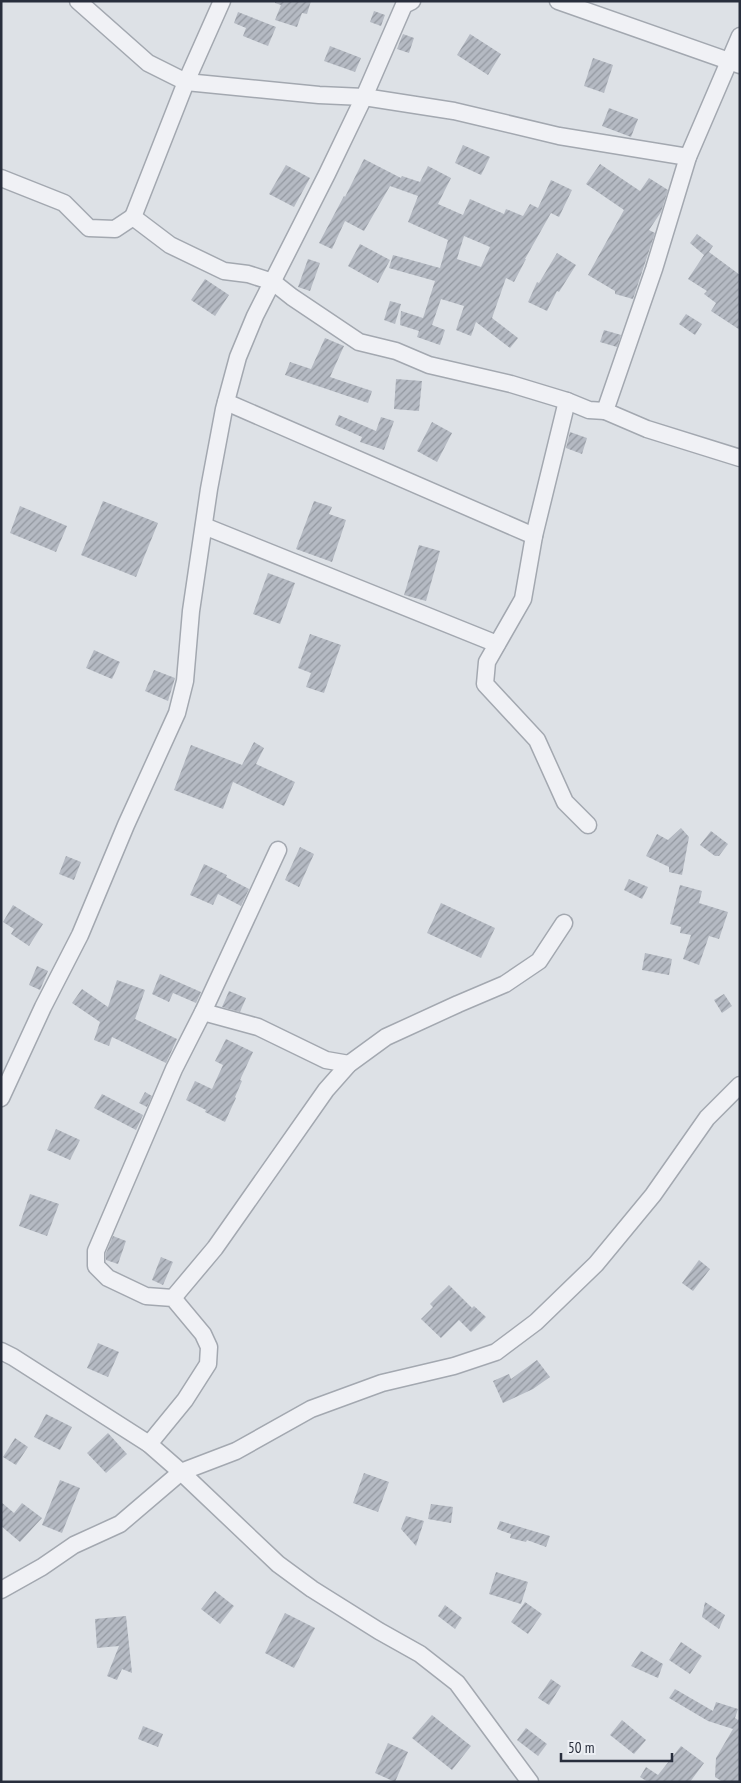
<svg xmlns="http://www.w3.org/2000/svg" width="741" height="1783" viewBox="0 0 741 1783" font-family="'PT Sans Narrow',sans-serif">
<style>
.building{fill:url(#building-hatch);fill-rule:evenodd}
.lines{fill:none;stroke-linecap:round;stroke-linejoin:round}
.minor-casing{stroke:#a3a8b0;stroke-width:19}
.minor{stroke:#f0f1f5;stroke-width:16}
</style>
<defs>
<pattern id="building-hatch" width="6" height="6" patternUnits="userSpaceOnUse" patternTransform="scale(1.25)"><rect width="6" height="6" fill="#b5bac3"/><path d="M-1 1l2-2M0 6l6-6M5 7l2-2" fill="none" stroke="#9398a0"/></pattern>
</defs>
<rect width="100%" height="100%" fill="#dde1e6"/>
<!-- building -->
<g class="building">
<path d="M275 1H311L307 14 302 13 297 27 275 20 281 5 275 3Z"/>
<path d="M374 11 385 15 381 26 370 22Z"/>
<path d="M238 12 276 27 268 46 243 36 246 28 234 23Z"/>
<path d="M403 34 414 38 409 53 397 49Z"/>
<path d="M470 34 501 54 488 75 457 55Z"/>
<path d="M330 46 361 58 355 72 324 61Z"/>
<path d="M593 58 613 65 604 93 584 86Z"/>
<path d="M609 108 638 119 631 137 602 126Z"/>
<path d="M463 145 490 157 481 175 455 163Z"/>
<path d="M364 159 401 178 402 176 420 182 428 166 451 178 438 204 463 215 470 199 504 214 506 209 523 216 530 204 538 208 551 180 572 190 559 217 551 213 525 259H526L514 282 506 278 492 318 518 338 510 348 476 322 471 336 456 330 464 306 441 299 432 325 445 330 440 345 417 337 419 331 400 325 401 311 423 318 435 281 389 268 393 255 440 268 448 240 408 222 418 196 390 186 364 231 345 221 332 249 319 243 344 196 345 197ZM464 236 490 247 481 267 457 259Z"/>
<path d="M600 164 640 191 649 178 668 190 661 212 649 230 655 233 633 299 615 294V291L588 275 624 210 586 184Z"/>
<path d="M286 165 310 178 294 207 269 194Z"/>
<path d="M697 234 713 246 709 252 740 275V330L711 311 716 303 704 294 707 291 688 279 704 255 690 243Z"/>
<path d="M360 244 390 260 378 283 348 266Z"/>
<path d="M557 253 576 265 559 292 557 291 547 311 528 302 537 282 539 283Z"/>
<path d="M308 259 320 263 310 291 298 287Z"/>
<path d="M205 279 229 295 215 316 191 300Z"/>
<path d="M390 301 401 304 395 324 384 320Z"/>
<path d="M686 314 702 324 695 335 679 324Z"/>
<path d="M604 330 621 335 617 347 600 342Z"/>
<path d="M325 338 344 346 330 377 372 391 368 403 285 375 290 362 311 369Z"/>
<path d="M396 379 422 381 419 411 394 409Z"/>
<path d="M339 415 376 431 381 417 394 421 384 450 360 442 362 437 335 425Z"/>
<path d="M432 422 452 433 437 462 417 451Z"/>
<path d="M570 432 587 438 582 454 566 448Z"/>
<path d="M103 501 158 523 136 577 81 555Z"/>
<path d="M314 501 332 507 329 514 346 520 332 562 296 549Z"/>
<path d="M20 506 67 526 56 552 10 533Z"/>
<path d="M419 545 440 551 426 601 404 595Z"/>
<path d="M268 573 295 583 280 624 253 614Z"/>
<path d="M310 634 341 645 324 693 306 687 311 673 298 668Z"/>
<path d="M94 650 120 662 112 679 86 668Z"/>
<path d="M154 670 175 678 168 701 145 691Z"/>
<path d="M254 742 264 748 256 764 295 782 284 806 233 782 223 809 174 790 191 745 242 765Z"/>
<path d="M681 828 689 837 682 875 669 872V867L646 856 657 834 668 840Z"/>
<path d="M711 831 728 844 719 856H715L700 845Z"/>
<path d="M300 847 314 854 299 887 285 880Z"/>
<path d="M66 856 81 862 74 880 59 874Z"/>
<path d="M204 864 227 875 226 877 249 889 241 906 218 894 213 905 190 895Z"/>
<path d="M629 879 648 887 642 899 624 890Z"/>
<path d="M680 885 702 891 699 903 728 912 719 939 709 936 699 965 683 959 691 935 680 933 681 927 670 924Z"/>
<path d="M441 903 495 928 481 958 427 933Z"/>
<path d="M13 905 43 924 29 946 11 934 14 929 3 922Z"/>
<path d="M645 953 672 959 669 975 642 970Z"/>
<path d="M37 966 48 971 40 990 29 985Z"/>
<path d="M160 974 201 992 196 1003 173 993 169 1002 152 994Z"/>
<path d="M117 980 145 990 135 1019 177 1039 166 1063 112 1037 109 1046 94 1040 100 1022 72 1003 82 989 108 1007Z"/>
<path d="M229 991 246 998 240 1012 222 1007Z"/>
<path d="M724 994 732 1006 722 1013 714 1000Z"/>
<path d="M226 1039 253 1052 240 1080 242 1081 235 1097 236 1098 225 1122 205 1112 206 1110 186 1100 195 1081 212 1089 223 1065 215 1061Z"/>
<path d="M145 1092 152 1096 147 1107 139 1103Z"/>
<path d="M102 1094 143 1115 136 1130 94 1108Z"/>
<path d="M56 1129 80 1140 70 1160 47 1150Z"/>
<path d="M30 1194 59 1204 47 1236 19 1226Z"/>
<path d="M113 1236 126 1241 118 1264 106 1260V1253Z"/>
<path d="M161 1257 173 1262 163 1285 152 1280Z"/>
<path d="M699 1260 710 1269 693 1291 682 1283Z"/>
<path d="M449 1285 472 1308 474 1306 486 1317 471 1332 459 1320 441 1338 421 1319 433 1307 430 1304Z"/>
<path d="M98 1343 119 1352 108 1377 87 1368Z"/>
<path d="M537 1360 550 1377 533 1389 503 1403 493 1381 509 1374 511 1379Z"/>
<path d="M46 1414 72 1427 60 1450 34 1437Z"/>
<path d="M108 1433 127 1454 106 1473 87 1453Z"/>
<path d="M15 1438 28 1447 16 1465 3 1457Z"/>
<path d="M364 1473 389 1482 378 1512 353 1503Z"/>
<path d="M60 1480 80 1488 62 1533 42 1525Z"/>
<path d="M1 1502 14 1513 22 1503 42 1518 20 1542 1 1526Z"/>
<path d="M431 1504 453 1507 451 1523 428 1519Z"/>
<path d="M406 1516 424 1521 416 1546 401 1529Z"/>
<path d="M500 1521 550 1536 546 1547 527 1540 526 1542 510 1538 511 1534 497 1529Z"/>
<path d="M496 1572 528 1582 521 1604 489 1594Z"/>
<path d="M215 1591 234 1606 220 1624 201 1609Z"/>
<path d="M525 1602 542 1614 528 1634 511 1622Z"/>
<path d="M705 1602 725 1615 719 1629 702 1617Z"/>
<path d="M445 1605 462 1618 455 1629 438 1616Z"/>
<path d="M285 1613 315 1628 294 1668 265 1653Z"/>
<path d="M126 1616 132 1673 122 1669 117 1680 107 1676 119 1646 97 1648 95 1619Z"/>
<path d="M681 1642 702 1656 690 1674 669 1660Z"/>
<path d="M641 1651 663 1664 658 1678 631 1666Z"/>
<path d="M551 1679 561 1686 549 1705 538 1698Z"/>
<path d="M675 1689 713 1711 716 1702 738 1709 735 1718 738 1720 740 1718V1782H723L715 1777 716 1758 733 1729 708 1721 669 1698Z"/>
<path d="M432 1715 471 1746 452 1770 412 1738Z"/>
<path d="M622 1720 646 1740 634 1754 610 1735Z"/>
<path d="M143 1726 163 1734 158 1747 138 1739Z"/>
<path d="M526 1728 547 1744 538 1756 517 1740Z"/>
<path d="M388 1743 408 1752 395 1782 375 1773Z"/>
<path d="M681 1746 704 1763 690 1782H648L640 1777 646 1767 658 1775Z"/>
</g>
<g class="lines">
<!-- minor casing -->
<g class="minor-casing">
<g id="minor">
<path d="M78 1 148 63 186 82 319 95 364 97 454 111 559 136 688 157"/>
<path d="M558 1 740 65"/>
<path d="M1 178 64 203 89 228 115 229 133 217 170 245 224 271 248 274 273 282 292 297 359 342 396 351 429 365 511 384 567 401 589 410 605 411 647 429 740 458"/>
<path d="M133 217 186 82 222 1"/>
<path d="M567 401 534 536 523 599 487 662 485 684 537 740 565 802 588 825"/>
<path d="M226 402 534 536"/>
<path d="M605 411 654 269 688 157 740 36"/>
<path d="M204 526 497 644"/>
<path d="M203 1012 258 1027 326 1060 349 1064"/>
<path d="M1 1098 43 1007 80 935 126 825 177 713 185 681 191 611 209 489 224 409 238 357 255 316 327 174 364 97 404 5 412 1"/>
<path d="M173 1298 215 1248 326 1090 349 1064 386 1037 458 1004 505 984 539 961 564 923"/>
<path d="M1 1351 13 1357 149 1444 181 1472 278 1564 312 1589 379 1631 420 1654 457 1683 530 1782"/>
<path d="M149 1444 185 1400 208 1364 209 1347 203 1334 173 1298 146 1296 108 1278 96 1266V1251L174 1069 203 1012 278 850"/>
<path d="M1 1590 42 1567 74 1545 120 1524 181 1472 236 1451 311 1409 382 1383 454 1366 496 1352 536 1322 596 1264 653 1195 707 1118 740 1085"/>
</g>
</g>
<!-- minor -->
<use href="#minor" class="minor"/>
</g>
<!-- border -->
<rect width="741" height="1783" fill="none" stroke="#282e3c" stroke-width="5"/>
<!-- scale -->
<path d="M561 1753v8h111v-8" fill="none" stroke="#282e3c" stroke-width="2.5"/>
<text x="568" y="1753" font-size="15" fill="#282e3c" stroke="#eceff4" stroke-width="4" paint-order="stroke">50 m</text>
</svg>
